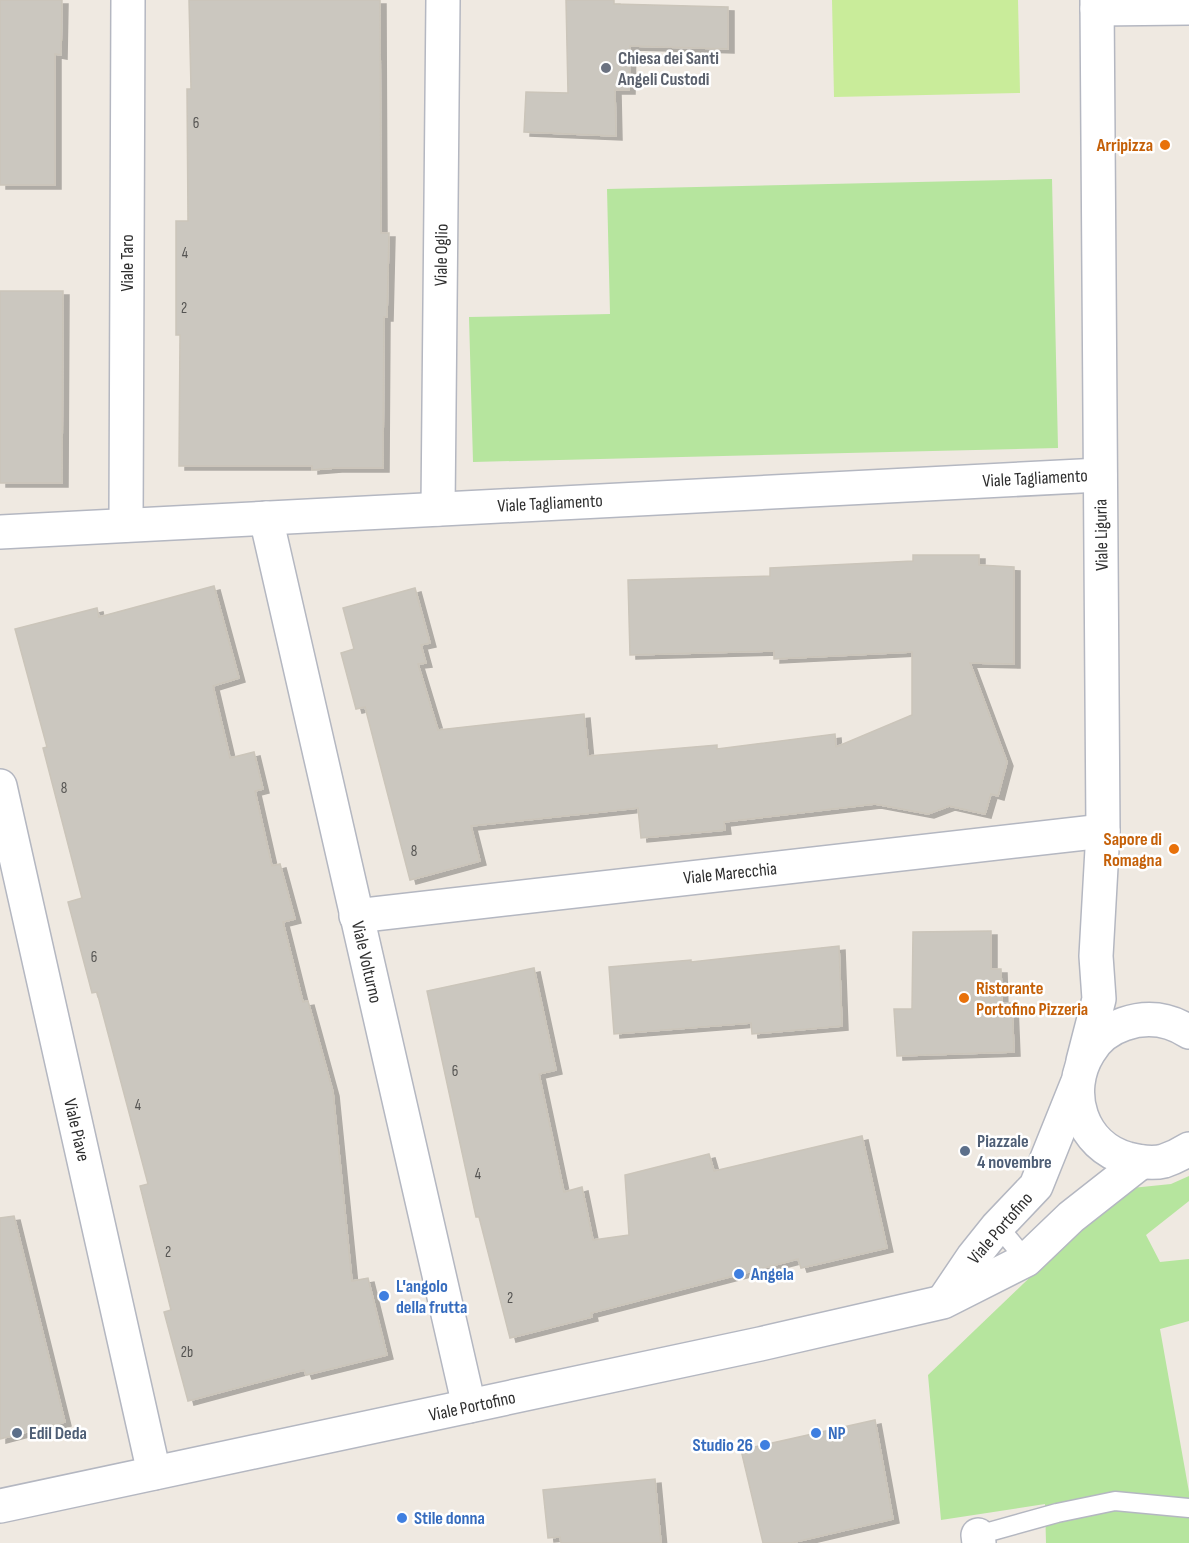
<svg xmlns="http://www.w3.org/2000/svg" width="1189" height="1543" viewBox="0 0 1189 1543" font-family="'Sofia Sans Condensed',sans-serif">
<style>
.green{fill:#b6e59e}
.pitch{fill:#c9ec9a}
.building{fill:#cbc7bf;stroke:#cbc5ba;stroke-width:1.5;filter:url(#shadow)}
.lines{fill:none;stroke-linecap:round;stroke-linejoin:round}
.lane-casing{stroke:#b4b7c1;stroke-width:21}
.street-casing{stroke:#b4b7c1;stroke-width:36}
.secondary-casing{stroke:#b4b7c1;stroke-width:36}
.lane{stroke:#fff;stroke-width:18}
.street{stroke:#fff;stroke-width:33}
.secondary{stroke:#fff;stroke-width:33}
.worship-dot{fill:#6b7280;stroke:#fff;stroke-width:2}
.food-dot{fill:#e8710a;stroke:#fff;stroke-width:2}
.service-dot{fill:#5c6f8a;stroke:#fff;stroke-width:2}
.shop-dot{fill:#3f7fe0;stroke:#fff;stroke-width:2}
.labels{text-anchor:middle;stroke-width:5;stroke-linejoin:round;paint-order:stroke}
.number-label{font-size:15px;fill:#555452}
.worship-label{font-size:18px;font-weight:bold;fill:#5b616d;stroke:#fff;text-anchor:start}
.food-label{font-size:18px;font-weight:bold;fill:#c56008;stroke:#fff;text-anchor:end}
.street-label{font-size:18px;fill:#2e2e2e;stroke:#fff}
.service-label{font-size:18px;font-weight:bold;fill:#4e5e75;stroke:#fff;text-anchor:start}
.shop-label{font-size:18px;font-weight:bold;fill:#366cbe;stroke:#fff;text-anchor:start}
</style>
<defs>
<filter id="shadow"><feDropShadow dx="6" dy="4" stdDeviation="0" flood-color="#0004"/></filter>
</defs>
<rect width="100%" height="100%" fill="#efe9e1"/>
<!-- green -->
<g class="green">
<path d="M1052 179 1058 448 473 462 469 317 610 314 607 189Z"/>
<path d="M1189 1176V1201L1146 1235 1160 1262 1189 1259V1321L1160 1329 1189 1492V1543H1046L1045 1504 941 1520 928 1375 1122 1189 1171 1184Z"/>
</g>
<!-- pitch -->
<path class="pitch" d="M832 0H1018L1020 93 834 97Z"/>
<!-- building -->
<g class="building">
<path d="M0 0H62L61 55 55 54V185H0Z"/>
<path d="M189 0H380L381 233H389L387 317H384L383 468H336L312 470V466H179L180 335H176V221H188L187 89H191Z"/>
<path d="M566 0H614V4L728 7V49L630 46 629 90H615L616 136 524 132 526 92 568 93Z"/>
<path d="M0 291H63L62 483H0Z"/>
<path d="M913 555H979V565L1014 567V664L970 663 1007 762 998 796 991 794 985 814 949 806 928 814 875 804 724 822 725 830 641 838 638 808 471 826 480 861 410 880 365 707 356 709 341 653 354 649 343 608 415 588 430 643 421 645 426 663 418 664 438 730 584 714 588 756 717 745V749L835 734 836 747 912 715V652L774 659V651L630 655 628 580 770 576V568L913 561Z"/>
<path d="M214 586 239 678 213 686 230 758 254 752 263 789 255 791 272 866 280 864 295 919 283 922 303 1002 308 1001 333 1092 352 1281 368 1278 387 1355 306 1375 304 1370 188 1401 164 1312 171 1310 140 1186 148 1184 97 992 92 993 68 902 82 898 43 748 47 747 15 629 97 608 99 617Z"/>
<path d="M991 931V969H1001L1002 1003H1012L1014 1052 897 1056 894 1009H912L913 932Z"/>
<path d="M839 946 842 1026 752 1034 751 1023 614 1034 609 967 691 960V962Z"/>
<path d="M534 968 556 1070 539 1074 564 1192 582 1187 593 1240 629 1235 625 1175 709 1154 714 1171 862 1136 887 1248 801 1268 798 1259 591 1313 592 1317 510 1338 479 1217H476L427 991Z"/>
<path d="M14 1216 65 1422 0 1439V1218Z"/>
<path d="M875 1420 893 1519 791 1543H763L741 1450Z"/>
<path d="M655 1479 661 1543H561L560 1537 548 1538 543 1490Z"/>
</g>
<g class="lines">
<!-- lane casing -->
<g class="lane-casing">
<g id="lane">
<path d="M994 1221 1026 1260"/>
<path d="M978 1535 1057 1513 1115 1501 1189 1508"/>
</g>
</g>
<!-- street casing -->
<g class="street-casing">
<g id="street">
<path d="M1097 9 1189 8"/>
<path d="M438 509 443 0"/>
<path d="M266 518 469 1406"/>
<path d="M126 525 128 0"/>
<path d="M0 532 1100 475"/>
<path d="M0 786 154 1473"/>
<path d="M356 916 1103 831"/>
<path d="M1083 1061 1099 999 1096 956 1103 831 1097 0"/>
<path d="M978 1535 979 1543"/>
</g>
</g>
<!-- secondary casing -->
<g class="secondary-casing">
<g id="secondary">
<path d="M1189 1032C1169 1019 1147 1016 1124 1024 1109 1029 1097 1038 1089 1052 1064 1092 1081 1146 1128 1159 1140 1162 1152 1164 1164 1161 1173 1158 1181 1154 1189 1149"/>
<path d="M944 1300 973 1257 997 1227 1036 1186 1077 1084"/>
<path d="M0 1506 760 1344 943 1302 1026 1260 1071 1217 1141 1162"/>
</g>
</g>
<!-- lane -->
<use href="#lane" class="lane"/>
<!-- street -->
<use href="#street" class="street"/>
<!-- secondary -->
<use href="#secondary" class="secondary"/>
</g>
<!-- markers -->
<circle class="worship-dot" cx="606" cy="68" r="6"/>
<g class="food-dot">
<circle cx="1165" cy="145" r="6"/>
<circle cx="1174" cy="849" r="6"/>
<circle cx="964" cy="998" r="6"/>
</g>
<g class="service-dot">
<circle cx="965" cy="1151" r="6"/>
<circle cx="17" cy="1433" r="6"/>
</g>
<g class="shop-dot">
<circle cx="739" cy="1274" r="6"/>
<circle cx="384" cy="1296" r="6"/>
<circle cx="816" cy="1433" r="6"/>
<circle cx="765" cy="1445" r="6"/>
<circle cx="402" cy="1518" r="6"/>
</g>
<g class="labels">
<!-- number labels -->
<g class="number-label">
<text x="196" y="128">6</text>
<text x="185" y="258">4</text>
<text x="184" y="313">2</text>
<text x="64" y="793">8</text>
<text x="414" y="856">8</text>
<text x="94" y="962">6</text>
<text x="455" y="1076">6</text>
<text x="138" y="1110">4</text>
<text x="478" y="1179">4</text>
<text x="168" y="1257">2</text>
<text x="510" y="1303">2</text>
<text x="187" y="1357">2b</text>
</g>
<!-- worship labels -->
<g class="worship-label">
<text x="618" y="64">Chiesa dei Santi<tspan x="618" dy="21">Angeli Custodi</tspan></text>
</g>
<!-- food labels -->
<g class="food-label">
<text x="1153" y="151">Arripizza</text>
<text x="1162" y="845">Sapore di<tspan x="1162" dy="21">Romagna</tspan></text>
<text x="976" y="994" text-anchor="start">Ristorante<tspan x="976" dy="21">Portofino Pizzeria</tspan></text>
</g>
<!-- street labels -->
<g class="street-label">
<text transform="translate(441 255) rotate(-89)" y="6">Viale Oglio</text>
<text transform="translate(127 263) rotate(-90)" y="6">Viale Taro</text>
<text transform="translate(1035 478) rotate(-3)" y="6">Viale Tagliamento</text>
<text transform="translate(550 503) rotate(-3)" y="6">Viale Tagliamento</text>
<text transform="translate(1101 535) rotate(-91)" y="6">Viale Liguria</text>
<text transform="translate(730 873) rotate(-6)" y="6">Viale Marecchia</text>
<text transform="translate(367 962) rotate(77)" y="6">Viale Volturno</text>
<text transform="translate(77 1130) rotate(77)" y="6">Viale Piave</text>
<text transform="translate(1000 1228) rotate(-49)" y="6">Viale Portofino</text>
<text transform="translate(472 1406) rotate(-12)" y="6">Viale Portofino</text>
</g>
<!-- service labels -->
<g class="service-label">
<text x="977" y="1147">Piazzale<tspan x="977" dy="21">4 novembre</tspan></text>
<text x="29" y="1439">Edil Deda</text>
</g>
<!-- shop labels -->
<g class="shop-label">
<text x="751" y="1280">Angela</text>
<text x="396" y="1292">L'angolo<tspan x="396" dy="21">della frutta</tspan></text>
<text x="828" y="1439">NP</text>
<text x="753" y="1451" text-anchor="end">Studio 26</text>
<text x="414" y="1524">Stile donna</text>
</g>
</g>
</svg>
